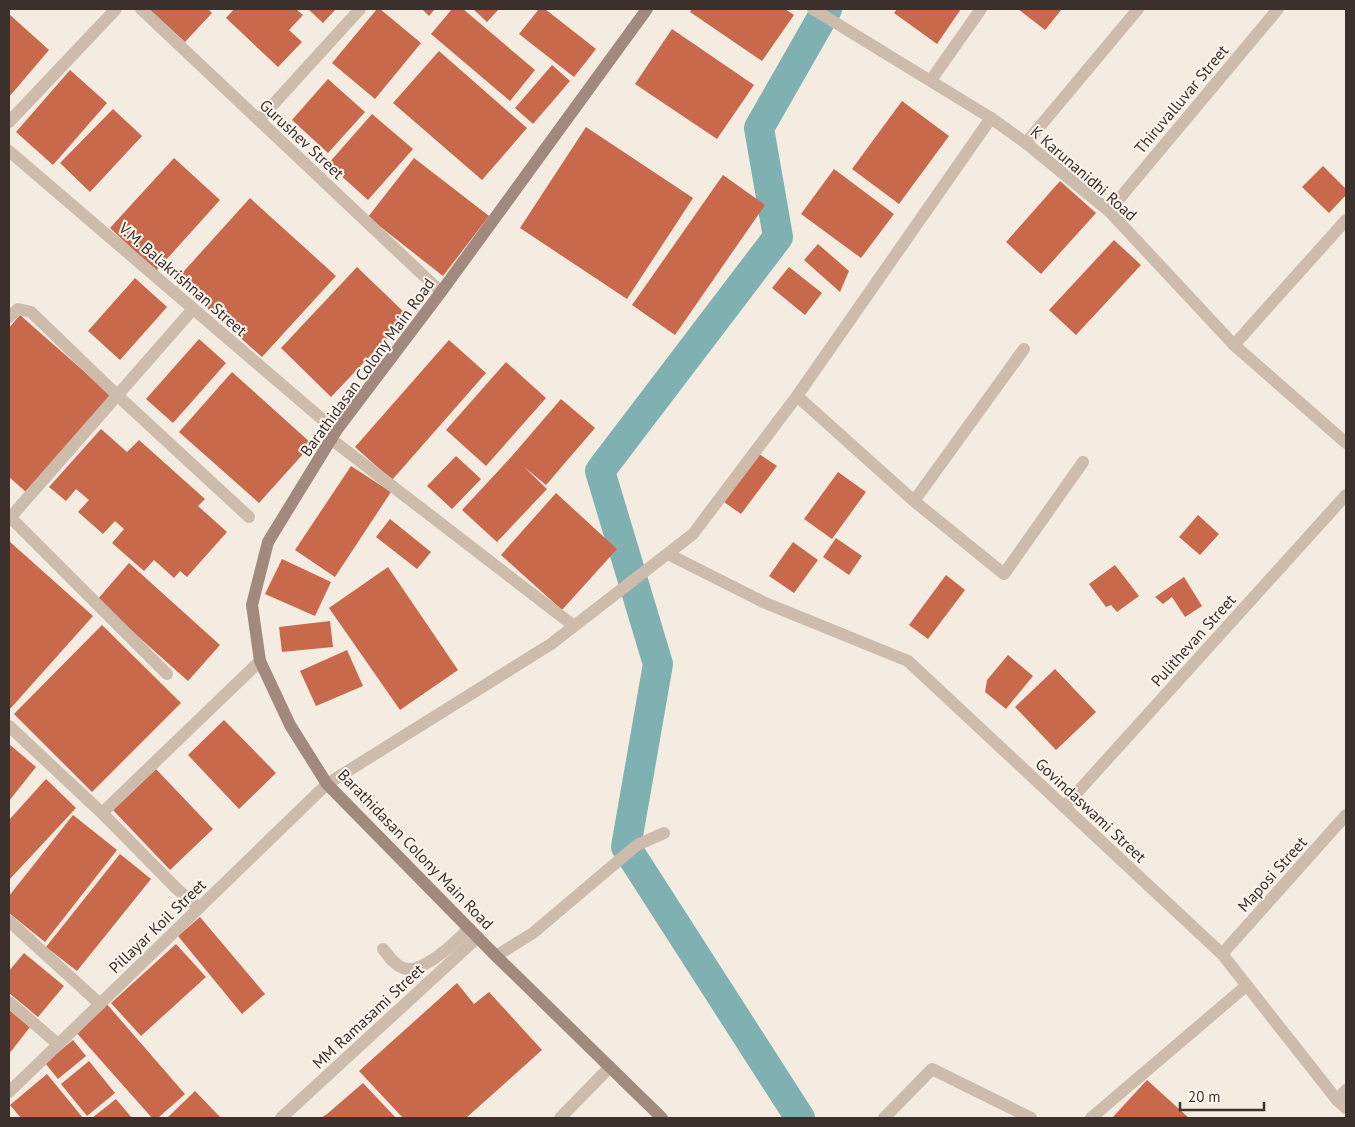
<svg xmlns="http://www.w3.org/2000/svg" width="1355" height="1127" viewBox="0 0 1355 1127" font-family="'PT Sans',sans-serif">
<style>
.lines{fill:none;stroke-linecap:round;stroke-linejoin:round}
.canal{stroke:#7fb0b2;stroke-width:30}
.building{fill:#c8694b}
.service{stroke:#cdbbac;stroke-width:12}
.minor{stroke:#cdbbac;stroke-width:12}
.tertiary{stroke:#cdbbac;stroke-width:12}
.secondary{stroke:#a18a7d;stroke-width:12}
.labels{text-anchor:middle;stroke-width:4;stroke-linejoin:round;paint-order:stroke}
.street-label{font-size:16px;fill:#3b302b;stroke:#fbf5ee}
</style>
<rect width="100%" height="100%" fill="#f4ebe1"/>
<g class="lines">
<!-- canal -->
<path class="canal" d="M800 1118 626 847 658 664 600 471 778 237 759 128 827 9"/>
</g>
<!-- building -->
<g class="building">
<path d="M149 9H208L212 13 185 42Z"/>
<path d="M234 9H296L303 15 289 30 302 42 278 67 226 18Z"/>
<path d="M308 9H336L323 23Z"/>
<path d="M377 9H380L421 43 375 99 332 63Z"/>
<path d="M422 9H435L429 16Z"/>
<path d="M452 9H463L535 70 510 101 431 34Z"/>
<path d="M473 9H499L487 22Z"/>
<path d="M539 9H545L596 49 574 77 519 34Z"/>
<path d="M692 9H785L794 15 762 61 690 12Z"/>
<path d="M897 9H961L937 44 894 13Z"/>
<path d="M1018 9H1062L1045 30Z"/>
<path d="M9 14 49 50 9 97Z"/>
<path d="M672 29 754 85 717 139 635 84Z"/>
<path d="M439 51 527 128 482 180 393 103Z"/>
<path d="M552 65 570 81 533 124 515 108Z"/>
<path d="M70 70 107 103 53 165 16 132Z"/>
<path d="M328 79 365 112 328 153 292 120Z"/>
<path d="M902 101 949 136 899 204 852 169Z"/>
<path d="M113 109 142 136 90 192 60 163Z"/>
<path d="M372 114 413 149 368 200 328 164Z"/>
<path d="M586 127 693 198 627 299 520 228Z"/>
<path d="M174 158 220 200 156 271 110 228Z"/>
<path d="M414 158 489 216 443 276 368 217Z"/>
<path d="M1323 166 1346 189V195L1329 213 1302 187Z"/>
<path d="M834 169 894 214 861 258 801 214Z"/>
<path d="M723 175 765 205 675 335 632 305Z"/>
<path d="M1060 181 1096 213 1041 274 1006 242Z"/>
<path d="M250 198 336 276 262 357 176 280Z"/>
<path d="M1114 240 1141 265 1076 335 1049 310Z"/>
<path d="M818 244 849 271 840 292 804 260Z"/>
<path d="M357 267 408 316 331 397 281 348Z"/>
<path d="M789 267 822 293 805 315 772 288Z"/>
<path d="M135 278 167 307 120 360 88 331Z"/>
<path d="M20 315 112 396 26 492 9 477V328Z"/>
<path d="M199 339 226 363 173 423 146 399Z"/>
<path d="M449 340 486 373 392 480 355 447Z"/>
<path d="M506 362 546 398 486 466 446 430Z"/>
<path d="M232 372 312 444 259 503 179 432Z"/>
<path d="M561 399 595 428 546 485 523 466 547 489 497 542 462 510 512 456Z"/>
<path d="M101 429 127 452 139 440 205 499 198 506 227 532 187 577 180 571 174 578 154 560 144 571 112 543 124 529 115 521 103 534 78 512 89 500 76 489 66 501 49 487Z"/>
<path d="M759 454 777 466 741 514 724 502Z"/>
<path d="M456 456 481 479 452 509 427 486Z"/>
<path d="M351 466 391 492 335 577 295 550Z"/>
<path d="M838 472 866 492 832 539 804 519Z"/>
<path d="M556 493 617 549 562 610 501 555Z"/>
<path d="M1198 515 1219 534 1200 555 1179 537Z"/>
<path d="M390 519 431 552 417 569 376 537Z"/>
<path d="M836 538 862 556 849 575 823 557Z"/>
<path d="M9 541 93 616 10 709 9 708Z"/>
<path d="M793 542 818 560 794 593 769 576Z"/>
<path d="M282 559 331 582 315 616 265 594Z"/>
<path d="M129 563 220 645 188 681 97 600Z"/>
<path d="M1115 565 1139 596 1117 612 1111 605 1106 607 1089 584Z"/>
<path d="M388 567 458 670 400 710 329 608Z"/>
<path d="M946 575 965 590 928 639 909 625Z"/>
<path d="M1184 577 1202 606 1185 617 1172 597 1163 604 1155 597Z"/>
<path d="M330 621 333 647 282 652 279 627Z"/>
<path d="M102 625 181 703 92 792 14 714Z"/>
<path d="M347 650 363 686 316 706 300 671Z"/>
<path d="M1008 655 1033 676 1006 709 985 692 987 680Z"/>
<path d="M1055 669 1096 712 1056 750 1015 707Z"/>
<path d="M224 720 276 773 239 809 188 755Z"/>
<path d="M9 744 36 767 9 801Z"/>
<path d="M156 769 213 829 170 870 113 810Z"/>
<path d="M46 779 76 808 9 880V820Z"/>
<path d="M73 815 117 850 45 942 9 913V896Z"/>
<path d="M120 854 151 879 77 971 46 947Z"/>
<path d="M200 917 265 994 242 1014 178 936Z"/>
<path d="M176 944 206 977 141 1036 111 1003Z"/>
<path d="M24 953 64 986 38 1017 9 993V971Z"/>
<path d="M457 983 474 1004 489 992 542 1050 466 1118H403L359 1071Z"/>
<path d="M105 1002 185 1094 158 1118H152L74 1030Z"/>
<path d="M9 1010 30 1027 9 1054Z"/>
<path d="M73 1040 86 1056 58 1079 45 1063Z"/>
<path d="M89 1061 115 1093 87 1116 61 1084Z"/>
<path d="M47 1074 83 1118H21L10 1105Z"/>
<path d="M1147 1080 1189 1118H1112Z"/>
<path d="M363 1083 396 1118H321L327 1114Z"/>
<path d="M195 1091 221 1118H167Z"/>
<path d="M116 1099 132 1118H92Z"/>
</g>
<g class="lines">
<!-- service -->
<g class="service">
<path d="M383 949C389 956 394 965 403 968 422 975 457 941 469 928"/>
<path d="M884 1118 932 1069 1031 1118"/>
<path d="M1091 1118 1246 986"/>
</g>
<!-- minor -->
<g class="minor">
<path d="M141 9 441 292"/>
<path d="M931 80 981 9"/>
<path d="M259 120 360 9"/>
<path d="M9 122 116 9"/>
<path d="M1026 143 1138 9"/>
<path d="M9 151 336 431"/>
<path d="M1109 211 1278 9"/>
<path d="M9 317 18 309 31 312 118 396 249 517"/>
<path d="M1234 345 1346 220"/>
<path d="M797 396 914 501 1004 574 1083 462"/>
<path d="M331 439 574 626"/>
<path d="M914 501 1024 349"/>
<path d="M9 516 167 674"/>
<path d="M9 519 193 309"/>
<path d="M668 554 763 602 908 661 1222 954 1337 1100 1346 1108"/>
<path d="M9 726 102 813 177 889 199 908"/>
<path d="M327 784 551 644 693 534 797 396 991 118"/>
<path d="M1064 807 1346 495"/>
<path d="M102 813 260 661"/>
<path d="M9 921 100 1004"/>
<path d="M1222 954 1346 815"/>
<path d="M496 956 533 933 637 845 664 833"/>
<path d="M9 1002 58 1044"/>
<path d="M1337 1100 1346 1090"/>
<path d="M281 1118 478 937"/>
<path d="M560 1118 610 1067"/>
</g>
<!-- tertiary -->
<g class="tertiary">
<path d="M813 9 991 118 1026 143 1109 211 1234 345 1346 443"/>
<path d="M9 1092 327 784"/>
</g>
<!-- secondary -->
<path class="secondary" d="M647 9 441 292 336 431 268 542 252 605 260 661 290 725 327 784 496 956 662 1118"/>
</g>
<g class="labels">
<!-- street labels -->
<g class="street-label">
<text transform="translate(1181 99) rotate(-50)" y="6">Thiruvalluvar Street</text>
<text transform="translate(302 139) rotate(43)" y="6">Gurushev Street</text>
<text transform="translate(1084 173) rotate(41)" y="6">K Karunanidhi Road</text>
<text transform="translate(183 279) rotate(41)" y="6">V.M. Balakrishnan Street</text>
<text transform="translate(367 367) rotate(-54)" y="6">Barathidasan Colony Main Road</text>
<text transform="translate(1193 640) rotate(-48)" y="6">Pulithevan Street</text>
<text transform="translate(1091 810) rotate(43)" y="6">Govindaswami Street</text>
<text transform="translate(416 849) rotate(46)" y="6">Barathidasan Colony Main Road</text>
<text transform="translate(1272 874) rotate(-48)" y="6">Maposi Street</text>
<text transform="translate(157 926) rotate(-44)" y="6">Pillayar Koil Street</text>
<text transform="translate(368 1016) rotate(-43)" y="6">MM Ramasami Street</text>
</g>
</g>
<!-- border -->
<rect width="1355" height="1127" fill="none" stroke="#3b302b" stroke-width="20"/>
<!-- scale -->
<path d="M1180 1102v8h84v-8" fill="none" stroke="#3b302b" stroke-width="2.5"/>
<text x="1188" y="1102" font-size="15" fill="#3b302b" stroke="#fbf5ee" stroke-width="4" paint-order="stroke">20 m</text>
</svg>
